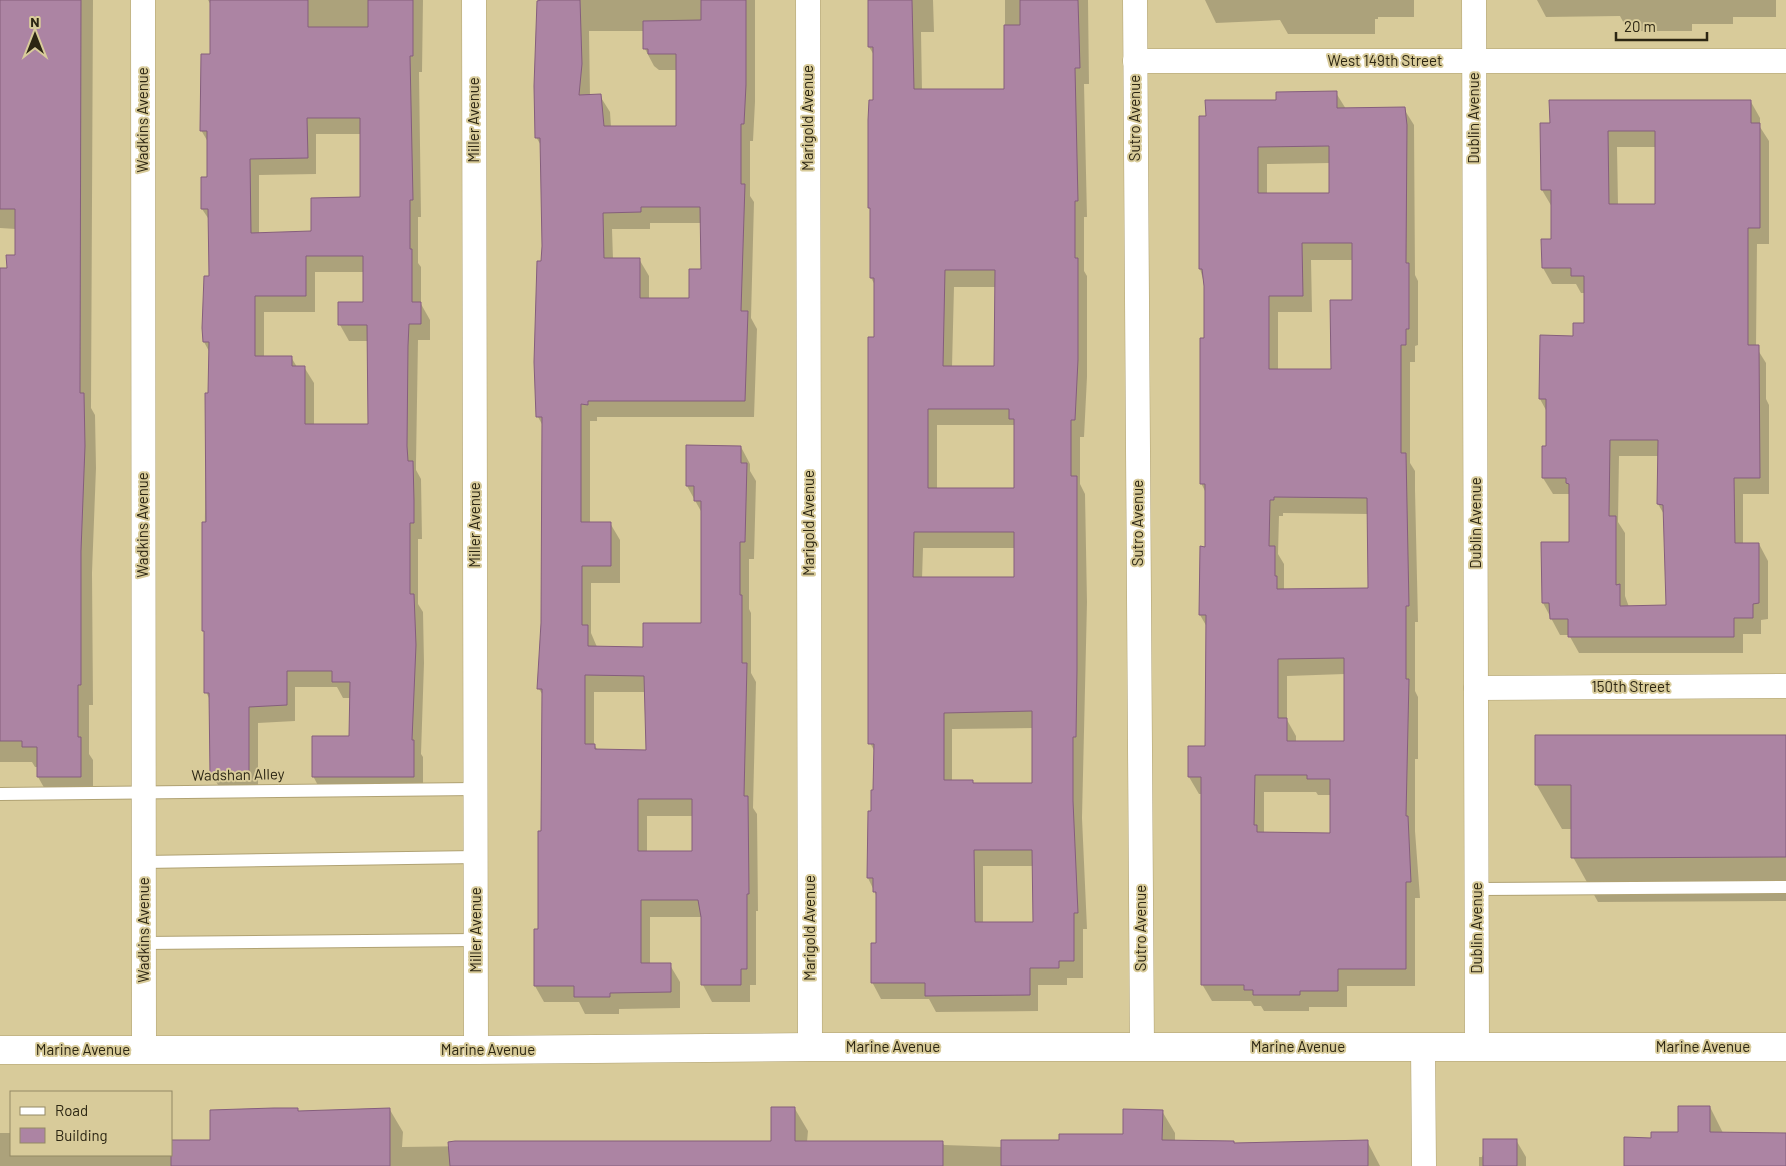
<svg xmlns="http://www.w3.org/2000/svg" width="1786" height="1166" viewBox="0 0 1786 1166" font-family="Barlow,sans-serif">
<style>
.shadow{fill:#0003;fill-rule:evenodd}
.building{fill:#ac84a3;stroke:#855e7d;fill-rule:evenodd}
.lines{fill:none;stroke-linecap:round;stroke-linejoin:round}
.service-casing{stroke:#b0a273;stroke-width:14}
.minor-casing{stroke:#b0a273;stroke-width:25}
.secondary-casing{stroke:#b0a273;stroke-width:29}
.service{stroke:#fff;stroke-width:12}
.minor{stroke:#fff;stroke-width:24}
.secondary{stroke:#fff;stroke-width:28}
.labels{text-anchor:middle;stroke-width:4;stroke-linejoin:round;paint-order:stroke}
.street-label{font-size:15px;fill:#2c2613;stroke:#d8cb9a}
</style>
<rect width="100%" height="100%" fill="#d8cb9a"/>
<!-- shadow -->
<g class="shadow">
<path d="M0 0H93L91 408 95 415 96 468 92 573 93 705H89V754L93 760V798H50L38 777V767H35L32 762H0V270H8L16 256V229L0 228Z"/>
<path d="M208 0H423L422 72H419L421 217H418V263L421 267V304L430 320V340H418L416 463V470L421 479 422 539H418V604L423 612 424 663 421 754 423 757V793H322L313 776 350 738 351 698H343L337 687H295V721L258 723V789L221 790 211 773 210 700 206 692V635L203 630 207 394 209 395 210 353 204 342V328L210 277V221L202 209 208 179V142L201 130 211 55V5ZM316 134H361V198L312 232 259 234V175L316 174ZM315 272H364V303L340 325 349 341H368L369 426H314V383L304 367H297L291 357H264V312H315Z"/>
<path d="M542 0H755V102L753 141H750V196L754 202 751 318 757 329 754 417H597V421H590V523H610L620 540V583H591V633L597 647 644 648 702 624V513L687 486 741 447 750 464V471L756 481 754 559H749V609L751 613V673L756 682 753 808 757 814 758 911H756V985H750V1002H712L703 985V917H650V965H670L680 982V1008L619 1009V1014H585L579 1002H544L535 986 543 832 544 697 539 689 542 623 543 426 538 417 543 263 542 147 536 137ZM589 31H644L645 49 654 66 659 70H677V127H611L610 112 600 96H590ZM650 223H702V270L690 300 649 299V276L639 259H613L612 229H650ZM594 692H646L647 751H598L594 744ZM647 816H693V852H647Z"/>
<path d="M869 0H933L934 32H921L922 91H1005V0H1088L1089 84H1084L1087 217H1084V271L1087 276V377L1084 437H1080V484L1085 494 1087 602 1082 818 1087 929H1083V978H1067V985H1038V1011L936 1012 929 999H881L872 982 877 944V897L868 878 869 812H872L874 792 875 752 870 743 875 285 871 278V211L869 207 874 101V55L869 47ZM954 287H996L995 367H952ZM937 425H1014L1015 490H937ZM923 548H1015V579H922ZM1034 728V784H974L972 781H952V729ZM983 866H1033L1034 923H983Z"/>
<path d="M1205 0H1414V17H1378V19H1375V34H1288L1280 20 1216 23Z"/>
<path d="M1537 0H1776V17H1733V24H1692V31H1628L1620 16 1546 17Z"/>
<path d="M1336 93 1346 109H1404L1414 125 1415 275 1418 281V345L1415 346V362H1410V463L1415 471V490L1418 622H1415V691L1418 697V759H1415V831L1420 898H1415V986H1347V1007H1309V1011H1264L1261 1006H1254L1251 1001H1212L1202 984V794H1199L1189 777 1206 747 1207 627 1200 615 1206 548V493L1201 483 1205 286 1200 269V118L1277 101ZM1330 163V194H1267V164ZM1311 260H1354V301L1332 370H1278V312H1312ZM1283 513 1368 514 1369 589 1284 591V564L1278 554 1279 516H1283ZM1345 674V742H1296V736L1287 720V676ZM1264 792H1316L1318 795H1332V834L1264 833Z"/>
<path d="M1751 102 1760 118V127L1769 141V244H1757L1756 347 1766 363V399L1769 405V494H1743V544H1759L1768 561V619L1761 620V634H1743V653H1579L1569 635H1560L1543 603 1570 543V494H1553L1543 478 1547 447V412L1540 399 1575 337 1586 324V293H1581L1576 284H1552L1543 268 1552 240V207L1542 190V125ZM1617 147H1656V205H1618ZM1619 456H1659L1658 504 1665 516 1667 606 1629 607 1625 596V533L1618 522Z"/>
<path d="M1786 736V901L1598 902 1573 857V829H1562L1536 784Z"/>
<path d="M1710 1107 1723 1133 1786 1134V1166H1625L1652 1139 1679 1133Z"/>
<path d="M795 1109 808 1131 807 1142H942L944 1145 1003 1147 1124 1135 1162 1111 1175 1133V1141L1234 1142 1235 1144 1367 1141 1380 1166H0V1133H11V1155H171L298 1112 390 1110 403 1132 402 1147 772 1142Z"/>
<path d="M1516 1140 1526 1157V1166H1479V1157H1482L1484 1152Z"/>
</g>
<!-- building -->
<g class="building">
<path d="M0 0H81L80 393H84L85 446 81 551V685H78V737H81V777H37V747H22V741H0V268H7L6 255H15V209H0Z"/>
<path d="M210 0H308V27H368V0H413V56H410L413 200H410V249H412V302H421V324H409L408 346 407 446 408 461H413L414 500V523H410V594H414L416 645 412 740H414V777H312V736H349L350 682H332V671H287V705L249 707V773L210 774 209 693H204V631H202V522H206L205 393H208L209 342H203L202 328 204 276H209L208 209H201V177H207V131H200L201 54H210ZM307 118H360V197L311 198V231L251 233 250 159 308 158ZM306 256H363V302H338V325H367L368 424H305V366H292V356H255V296H306Z"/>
<path d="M541 0H580L582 64 579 95 601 94 604 126H676V54H648V49H643V21L701 20V0H746V85L744 124H741V184H745L741 311H748L745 401H588V405L581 404V522H611V566H582V625H588V646L643 647V623H701V501H694V486H686V445L741 446V463H747L745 542H740V595H742V663H747L744 796H748L749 894H747V969H741V985H701V917L698 900H641V963H671V992L610 993V997H574V986H534V929H538V831H541L542 689H537L541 623 542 417H536L534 362 537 261H541L542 246 540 138H535L534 86 537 1ZM641 207H700L701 269H689V298H640V258H604L603 213 641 212ZM585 675 644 676 646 750 595 749V744H585ZM638 799H692V851H638Z"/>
<path d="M868 0H912L914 89H1004V25H1020V0H1078L1080 68H1075L1078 201H1075V258H1078V360L1075 420H1071V476H1077V670L1076 737H1073V801L1078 913H1074V961H1059V968H1030V995L925 996V983H871V943H876V892H873V878H867L868 811H871V790H873L874 744H868V337H874V278H870V208H868V120L869 100H873V47H868ZM945 270H995L994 366H943ZM928 409H1009V419H1014V488H928ZM914 532H1014V577H913ZM1032 711V783H973V780H944V713ZM974 850H1032L1033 922H975Z"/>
<path d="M1337 91V108L1405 107 1407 125 1406 263H1409V329H1406V345H1401V453H1406L1409 606H1406V679H1409L1406 816H1408L1411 882H1406V969H1338V991H1300V995H1253V990H1244V985H1201V777H1188V746H1205L1206 615H1199L1200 546 1205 547V484H1200V338H1204V286L1202 269H1199V116H1206L1205 100H1276V92ZM1329 146V193H1258V147ZM1302 243H1352V300H1330L1331 369H1269V296H1303ZM1274 497 1367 498 1368 588 1277 589V576H1275V546H1269L1270 500H1274ZM1344 658V741H1287V718H1278V659ZM1255 775H1307V779H1330V833L1257 832V825H1254Z"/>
<path d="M1549 100H1751V123H1760V228H1748V345H1759L1760 478H1734L1735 543H1759V603L1753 604V618H1734V637H1568V619H1550L1549 603H1542L1541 542H1569V484L1566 483V478H1542V446H1546V399H1539L1540 335 1573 336V323H1584V276H1571V268H1542L1541 239H1551V190H1541L1540 123H1550ZM1608 131H1655V204H1609ZM1610 440H1658L1657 504 1663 505 1666 605 1620 606V584L1616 585V516H1609Z"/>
<path d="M1535 735H1786V857L1571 858V785H1535Z"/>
<path d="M1678 1106H1710V1132L1786 1133V1166H1624V1137L1651 1138V1132H1678Z"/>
<path d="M771 1107H795V1141H943V1166H450L448 1142 455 1141H771Z"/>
<path d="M274 1108H298V1111L390 1108V1166H171V1140H210V1110Z"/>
<path d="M1123 1109 1163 1110 1162 1140 1234 1141V1143L1368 1140V1166H1001V1140H1059V1134H1123Z"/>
<rect x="1483" y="1139" width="34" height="27"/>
</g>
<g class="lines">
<!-- service casing -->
<g class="service-casing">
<g id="service">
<path d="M0 794 476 789"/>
<path d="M144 862 476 857"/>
<path d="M1477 889 1786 887"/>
<path d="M144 943 476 940"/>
</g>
</g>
<!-- minor casing -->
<g class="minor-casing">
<g id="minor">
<path d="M143 0 144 1050"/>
<path d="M474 0 476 1050"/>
<path d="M808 0 810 1047"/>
<path d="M1135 0 1142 1047"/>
<path d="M1474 0 1477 1047"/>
<path d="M1135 61H1786"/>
<path d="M1476 688 1786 686"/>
<path d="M1423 1047 1424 1166"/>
</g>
</g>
<!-- secondary casing -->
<g class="secondary-casing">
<path id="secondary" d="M0 1050H476L810 1047H1786"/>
</g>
<!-- service -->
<use href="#service" class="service"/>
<!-- minor -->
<use href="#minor" class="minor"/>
<!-- secondary -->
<use href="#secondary" class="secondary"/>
</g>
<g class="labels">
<!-- street labels -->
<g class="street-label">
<text x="1385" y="66">West 149th Street</text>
<text transform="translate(808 118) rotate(-90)" y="5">Marigold Avenue</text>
<text transform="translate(1135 118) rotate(-90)" y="5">Sutro Avenue</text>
<text transform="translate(1474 118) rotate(-90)" y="5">Dublin Avenue</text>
<text transform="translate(143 120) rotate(-90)" y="5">Wadkins Avenue</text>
<text transform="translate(474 120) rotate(-90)" y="5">Miller Avenue</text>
<text transform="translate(809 523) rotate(-90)" y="5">Marigold Avenue</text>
<text transform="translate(1138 523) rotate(-90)" y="5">Sutro Avenue</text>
<text transform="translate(1476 523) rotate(-90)" y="5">Dublin Avenue</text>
<text transform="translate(143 525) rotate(-90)" y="5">Wadkins Avenue</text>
<text transform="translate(475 525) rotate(-90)" y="5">Miller Avenue</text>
<text x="1631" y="692">150th Street</text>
<text transform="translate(238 775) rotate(-1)" y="5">Wadshan Alley</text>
<text transform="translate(810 928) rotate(-90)" y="5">Marigold Avenue</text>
<text transform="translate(1141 928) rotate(-90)" y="5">Sutro Avenue</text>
<text transform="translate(1477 928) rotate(-90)" y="5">Dublin Avenue</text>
<text transform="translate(144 930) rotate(-90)" y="5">Wadkins Avenue</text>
<text transform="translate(476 930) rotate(-90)" y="5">Miller Avenue</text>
<text x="893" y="1052">Marine Avenue</text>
<text x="1298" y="1052">Marine Avenue</text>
<text x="1703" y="1052">Marine Avenue</text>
<text x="83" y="1055">Marine Avenue</text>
<text x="488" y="1055">Marine Avenue</text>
</g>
</g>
<!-- legend -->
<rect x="10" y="1091" width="162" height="65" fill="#d8cb9a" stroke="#938964"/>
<rect x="20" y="1107" width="25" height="8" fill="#ffffff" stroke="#938964"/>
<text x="55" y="1116" font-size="15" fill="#2c2613">Road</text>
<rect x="20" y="1128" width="25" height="15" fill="#ac84a3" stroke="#938964"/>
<text x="55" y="1141" font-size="15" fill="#2c2613">Building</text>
<!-- north arrow -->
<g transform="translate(35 35)" stroke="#d8cb9a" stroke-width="4" paint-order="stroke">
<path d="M0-4L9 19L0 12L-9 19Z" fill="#2c2613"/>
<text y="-8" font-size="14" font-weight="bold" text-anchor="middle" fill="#2c2613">N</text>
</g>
<!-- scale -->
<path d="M1616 32v8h91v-8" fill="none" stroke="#2c2613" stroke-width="2.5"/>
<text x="1624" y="32" font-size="15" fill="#2c2613" stroke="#d8cb9a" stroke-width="4" paint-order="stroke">20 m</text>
</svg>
